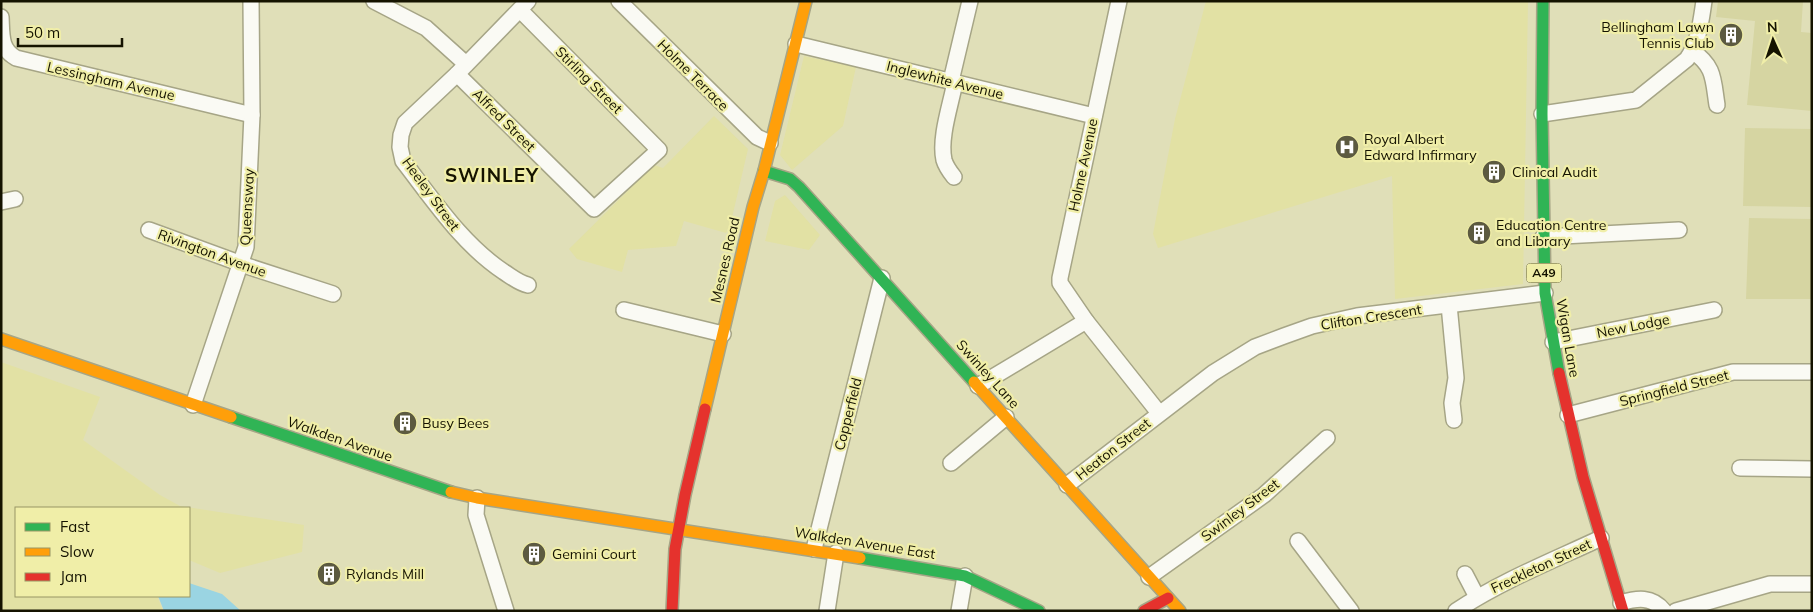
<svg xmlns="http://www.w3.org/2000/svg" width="1813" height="612" viewBox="0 0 1813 612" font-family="Mulish,sans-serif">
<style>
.built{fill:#e2e1a4}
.green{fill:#d6d5a2}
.water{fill:#9ad4e2}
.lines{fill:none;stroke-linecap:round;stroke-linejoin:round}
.street-casing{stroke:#a6a586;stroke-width:18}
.fast-casing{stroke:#a6a586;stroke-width:14}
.slow-casing{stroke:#a6a586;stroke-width:14}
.jam-casing{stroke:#a6a586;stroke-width:14}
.street{stroke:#fafaf4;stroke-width:15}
.fast{stroke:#30b455;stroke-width:11}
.slow{stroke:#ff9f0a;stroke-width:11}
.jam{stroke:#e5322d;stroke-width:11}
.labels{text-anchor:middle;stroke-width:4.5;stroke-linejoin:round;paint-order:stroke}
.shield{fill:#f0eea8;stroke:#575532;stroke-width:1}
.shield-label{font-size:12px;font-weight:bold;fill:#151300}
.poi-label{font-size:14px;fill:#151300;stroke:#f0eea8;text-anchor:start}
.street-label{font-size:14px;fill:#151300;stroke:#f0eea8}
.district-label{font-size:19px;font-weight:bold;letter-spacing:1px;fill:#151300;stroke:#f0eea8}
</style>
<rect width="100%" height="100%" fill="#e0dfb8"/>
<!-- built -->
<g class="built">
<path d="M1206 1H1528L1523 284 1395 299 1392 176 1158 248 1153 234 1175 119Z"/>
<path d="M804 56 856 67 843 126 792 170 780 155Z"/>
<path d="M714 116 748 149 731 222 726 233 684 221 676 246 628 250 622 272 577 259 569 249 654 165 663 168Z"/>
<path d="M785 195 820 235 809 250 765 241 775 201Z"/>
<path d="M1 362 100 397 83 440 160 495 180 506 304 525 302 552 220 573 189 560V508H16V596H157L163 611H1Z"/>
</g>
<!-- green -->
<g class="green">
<path d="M1718 1H1803L1801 32 1812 33V111L1747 105 1755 21 1716 17Z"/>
<path d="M1745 128 1812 129V207L1743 206Z"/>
<path d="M1749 218 1812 219V299H1746Z"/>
</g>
<!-- water -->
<path class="water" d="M189 583 222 594 241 611H164L158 596H189Z"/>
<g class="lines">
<!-- street casing -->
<g class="street-casing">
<g id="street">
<path d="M374 1 426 28 466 64"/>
<path d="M619 1 757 137 770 143"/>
<path d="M1119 1 1060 278V283L1086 321 1159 413"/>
<path d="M1 17C2 35 0 49 16 58L252 115"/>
<path d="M796 44 1094 116"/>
<path d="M1692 51C1715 66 1713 80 1717 105"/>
<path d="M457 74 594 209 659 150 520 10"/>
<path d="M951 81 970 1"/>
<path d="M1542 114 1636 100 1687 59C1699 42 1701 21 1704 1"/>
<path d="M954 177C950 172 946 167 944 160 939 138 951 104 955 82"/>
<path d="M1 202 15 199"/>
<path d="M149 230 250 267 333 294"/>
<path d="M1543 237 1679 230"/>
<path d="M528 285C519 283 512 277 504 272 462 244 434 201 403 161L400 147 401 135 405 123 457 74 528 1"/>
<path d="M1449 305 1456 378 1452 403 1454 420"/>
<path d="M624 310 723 334"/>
<path d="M1553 342 1714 310"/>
<path d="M978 386 1086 321"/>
<path d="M193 405 246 247 252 115 251 1"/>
<path d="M1568 415 1733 372H1812"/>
<path d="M951 463 1006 417"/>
<path d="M1740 468 1812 469"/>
<path d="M1067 485 1213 373 1255 347 1284 336 1312 326 1357 316 1545 293"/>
<path d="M477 498 476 515 506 611"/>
<path d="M1298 541 1351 611"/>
<path d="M814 549 882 278"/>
<path d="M1465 574 1477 597"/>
<path d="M1149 577 1264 495 1327 438"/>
<path d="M1621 603C1637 598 1652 596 1664 611"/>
<path d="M827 611 836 553"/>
<path d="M959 611 965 576"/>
<path d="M1456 611C1501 581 1552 561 1601 538"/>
<path d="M1676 611 1770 584H1812"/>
</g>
</g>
<!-- fast casing -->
<g class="fast-casing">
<g id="fast">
<path d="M1543 1 1542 114 1545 293 1559 373"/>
<path d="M764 171 790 179 799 187 974 382"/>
<path d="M231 417 451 492"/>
<path d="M860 558 965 576 1039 611"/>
</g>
</g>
<!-- slow casing -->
<g class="slow-casing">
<g id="slow">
<path d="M1 339 231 417"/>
<path d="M974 382 1180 611"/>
<path d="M705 409 753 207 764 171 806 1"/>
<path d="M451 492 477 498 860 558"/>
</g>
</g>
<!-- jam casing -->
<g class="jam-casing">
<g id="jam">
<path d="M1559 373 1583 477 1623 611"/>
<path d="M672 611 675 549 685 495 705 409"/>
<path d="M1144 611 1168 598"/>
</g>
</g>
<!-- street -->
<use href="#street" class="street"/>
<!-- fast -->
<use href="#fast" class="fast"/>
<!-- slow -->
<use href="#slow" class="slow"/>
<!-- jam -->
<use href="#jam" class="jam"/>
</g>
<!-- icons -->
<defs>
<g id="building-disc" transform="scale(1.25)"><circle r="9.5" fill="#5c5a40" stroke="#f0eea8"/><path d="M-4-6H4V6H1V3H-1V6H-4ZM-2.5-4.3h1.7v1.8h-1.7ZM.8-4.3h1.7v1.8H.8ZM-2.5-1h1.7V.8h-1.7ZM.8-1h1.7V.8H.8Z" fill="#fff"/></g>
<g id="hospital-disc" transform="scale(1.25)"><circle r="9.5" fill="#5c5a40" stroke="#f0eea8"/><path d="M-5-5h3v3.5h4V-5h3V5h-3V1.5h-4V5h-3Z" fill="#fff"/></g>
</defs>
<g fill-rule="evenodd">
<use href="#building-disc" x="1731" y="35"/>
<use href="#hospital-disc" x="1347" y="147"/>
<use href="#building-disc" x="1494" y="172"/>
<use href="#building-disc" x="1479" y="233"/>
<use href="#building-disc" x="405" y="423"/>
<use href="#building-disc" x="534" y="554"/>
<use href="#building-disc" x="329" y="574"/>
</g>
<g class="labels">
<!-- shield labels -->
<rect class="shield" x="1526.5" y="263.5" width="35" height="19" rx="4"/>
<g class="shield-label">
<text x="1544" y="277">A49</text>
</g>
<!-- poi labels -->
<g class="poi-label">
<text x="1714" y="32" text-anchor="end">Bellingham Lawn<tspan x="1714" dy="16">Tennis Club</tspan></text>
<text x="1364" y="144">Royal Albert<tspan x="1364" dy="16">Edward Infirmary</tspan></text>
<text x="1512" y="177">Clinical Audit</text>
<text x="1496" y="230">Education Centre<tspan x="1496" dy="16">and Library</tspan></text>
<text x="422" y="428">Busy Bees</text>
<text x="552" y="559">Gemini Court</text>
<text x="346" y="579">Rylands Mill</text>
</g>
<!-- street labels -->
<g class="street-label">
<text transform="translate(693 75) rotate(45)" y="5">Holme Terrace</text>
<text transform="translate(589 80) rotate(45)" y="5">Stirling Street</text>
<text transform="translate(945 80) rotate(14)" y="5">Inglewhite Avenue</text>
<text transform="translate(111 81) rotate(13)" y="5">Lessingham Avenue</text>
<text transform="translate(504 120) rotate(45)" y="5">Alfred Street</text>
<text transform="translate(1083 165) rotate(-78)" y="5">Holme Avenue</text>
<text transform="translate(431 194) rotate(54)" y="5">Heeley Street</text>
<text transform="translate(247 207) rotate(-87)" y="5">Queensway</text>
<text transform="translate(212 253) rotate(20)" y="5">Rivington Avenue</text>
<text transform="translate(725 260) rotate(-77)" y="5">Mesnes Road</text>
<text transform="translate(1371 317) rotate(-9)" y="5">Clifton Crescent</text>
<text transform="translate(1633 326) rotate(-11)" y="5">New Lodge</text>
<text transform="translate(1568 338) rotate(80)" y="5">Wigan Lane</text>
<text transform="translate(988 374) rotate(48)" y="5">Swinley Lane</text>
<text transform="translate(1674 388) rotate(-14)" y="5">Springfield Street</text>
<text transform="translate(848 414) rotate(-76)" y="5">Copperfield</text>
<text transform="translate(340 439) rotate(19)" y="5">Walkden Avenue</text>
<text transform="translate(1113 449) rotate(-38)" y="5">Heaton Street</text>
<text transform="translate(1240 510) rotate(-37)" y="5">Swinley Street</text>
<text transform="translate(865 543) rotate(9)" y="5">Walkden Avenue East</text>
<text transform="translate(1541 566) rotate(-25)" y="5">Freckleton Street</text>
</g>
<!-- district labels -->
<g class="district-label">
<text x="492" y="182">SWINLEY</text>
</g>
</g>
<!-- border -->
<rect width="1813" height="612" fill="none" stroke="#151300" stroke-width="5"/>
<!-- legend -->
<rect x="15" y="507" width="175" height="90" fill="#f0eea8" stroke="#989665"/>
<rect x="25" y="523" width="25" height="8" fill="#30b455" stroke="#989665"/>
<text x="60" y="532" font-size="15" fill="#151300">Fast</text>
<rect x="25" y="548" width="25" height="8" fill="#ff9f0a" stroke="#989665"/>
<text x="60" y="557" font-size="15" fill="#151300">Slow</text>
<rect x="25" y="573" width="25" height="8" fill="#e5322d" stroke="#989665"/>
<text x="60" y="582" font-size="15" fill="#151300">Jam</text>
<!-- north arrow -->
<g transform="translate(1773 40) rotate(357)" stroke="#f0eea8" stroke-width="4" paint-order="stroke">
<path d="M0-4L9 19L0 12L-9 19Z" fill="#151300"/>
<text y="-8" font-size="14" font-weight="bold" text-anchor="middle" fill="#151300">N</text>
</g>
<!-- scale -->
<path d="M18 38v8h104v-8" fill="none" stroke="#151300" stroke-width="2.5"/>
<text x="25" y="38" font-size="15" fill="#151300" stroke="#f0eea8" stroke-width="4" paint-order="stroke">50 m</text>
</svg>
